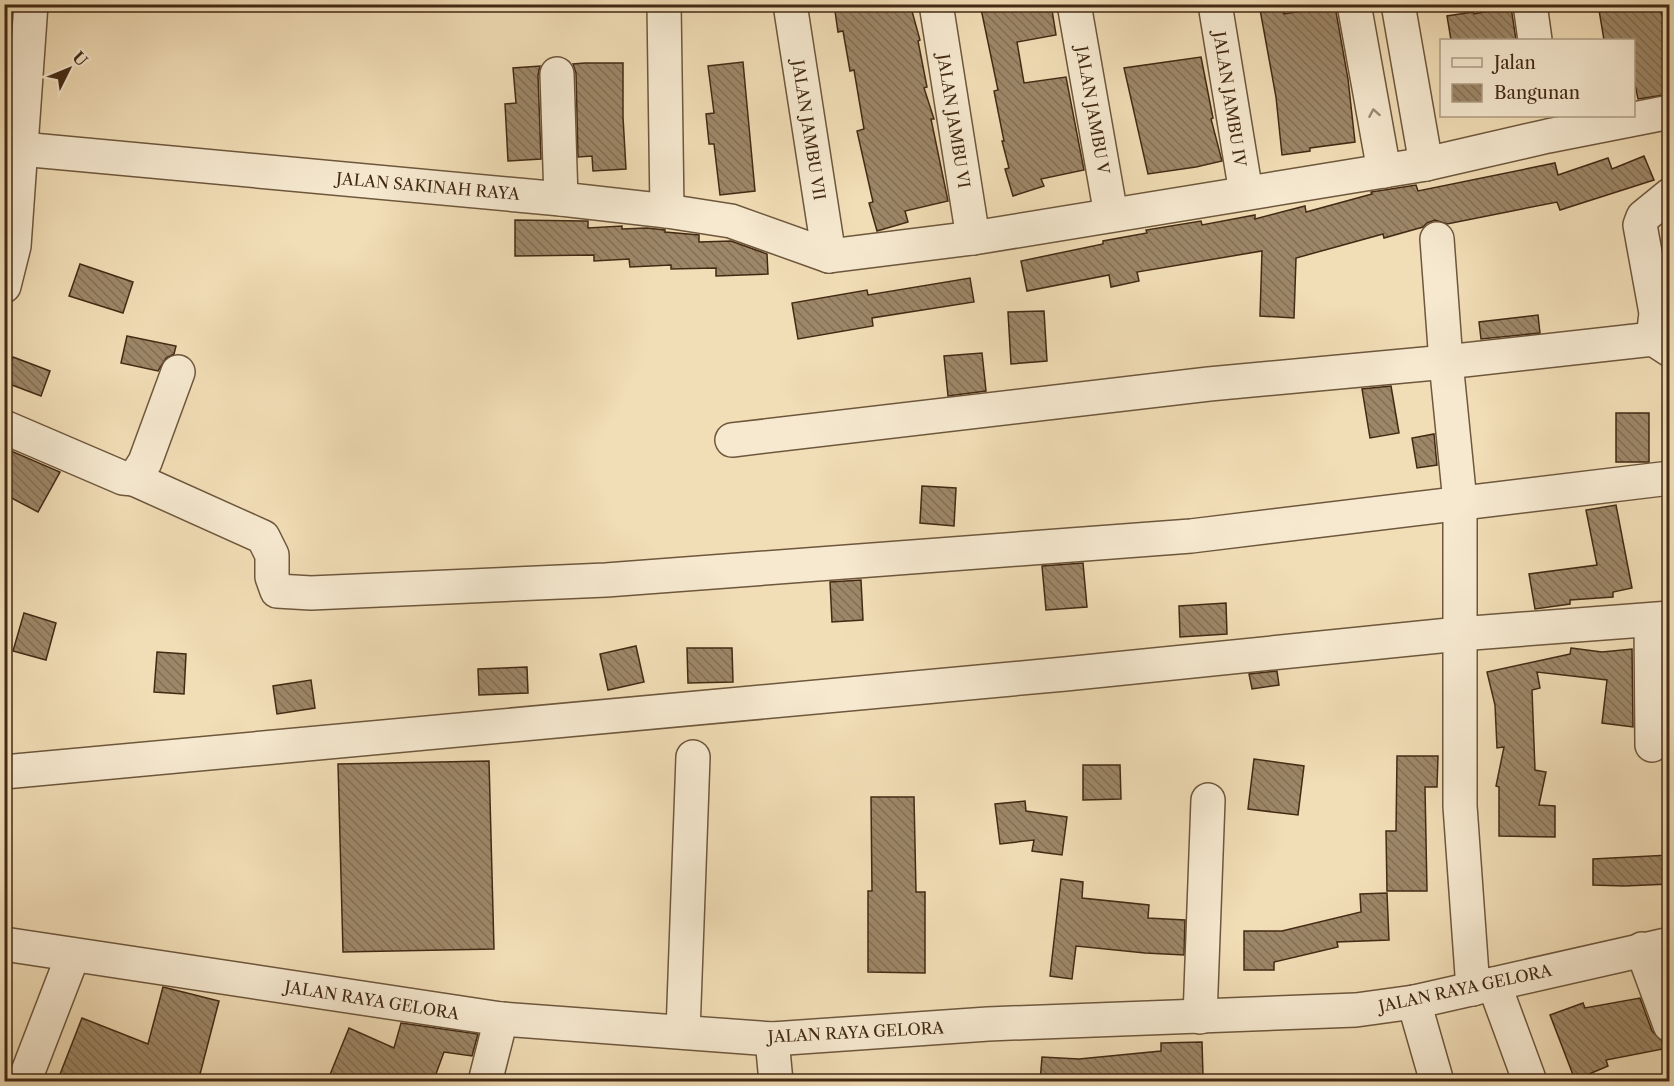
<svg xmlns="http://www.w3.org/2000/svg" width="1674" height="1086" viewBox="0 0 1674 1086" font-family="'Libre Caslon Text',serif">
<style>
.building{fill:url(#building-back-hatch);stroke:#432a14;stroke-width:1.5}
.lines{fill:none;stroke-linecap:round;stroke-linejoin:round}
.minor-casing{stroke:#6e573c;stroke-width:36}
.tertiary-casing{stroke:#6e573c;stroke-width:36}
.minor{stroke:#f6e9d0;stroke-width:33}
.tertiary{stroke:#f6e9d0;stroke-width:33}
.oneway{stroke:#9c8a72}
.labels{text-anchor:middle;stroke-width:6;stroke-linejoin:round;paint-order:stroke}
.street-label{font-size:16px;fill:#432a14;stroke:#f6e9d0}
</style>
<defs>
<pattern id="building-back-hatch" width="6" height="6" patternUnits="userSpaceOnUse" patternTransform="scale(1.5)"><rect width="6" height="6" fill="#9d8768"/><path d="M-1 5l2 2M0 0l6 6M5-1l2 2" fill="none" stroke="#826f54"/></pattern>
</defs>
<rect width="100%" height="100%" fill="#f1ddb6"/>
<filter id="stains"><feTurbulence type="fractalNoise" baseFrequency=".00333" numOctaves="4"/><feColorMatrix values="0 0 0 0 .2 0 0 0 0 .09 0 0 0 0 .02 0 0 0 .5 -.17"/></filter>
<radialGradient id="worn" r=".72"><stop offset=".6" stop-color="#630" stop-opacity="0"/><stop offset="1" stop-color="#630" stop-opacity=".3"/></radialGradient>
<!-- building -->
<g class="building">
<path d="M834 4H910L920 40 918 41 927 87 924 88 934 119H931L948 201 905 211 908 222 877 231 869 203 873 202 857 131 864 129 854 70 850 71 843 31 838 32Z"/>
<path d="M980 4H1051L1056 35 1017 42 1024 83 1066 77 1084 170 1041 179 1044 186 1013 196 1005 169 1009 168 1002 141H1004L994 91 998 90Z"/>
<path d="M1259 4H1283L1284 14 1335 6 1348 79 1355 142 1310 148V151L1282 155 1276 97Z"/>
<path d="M1598 4H1658L1670 39V94L1638 99 1634 80V40H1604Z"/>
<path d="M1511 7 1516 40H1451L1447 16 1473 12 1474 14Z"/>
<path d="M1201 57 1213 118 1211 119 1222 161 1196 167 1148 174 1124 68Z"/>
<path d="M743 62 755 191 720 195 714 144H709L706 114 714 113 708 66Z"/>
<path d="M585 63H623V117L626 169 593 171 592 156 578 157 576 73 573 64Z"/>
<path d="M540 66 538 75 541 159 508 161 505 104 516 103 513 68Z"/>
<path d="M1644 156 1654 180 1560 210 1557 202 1447 224 1435 220 1427 223 1423 227 1384 238 1383 234 1296 258 1294 318 1260 316 1262 251 1137 272 1139 281 1111 287 1109 275 1027 291 1021 261 1103 244V241L1147 233 1146 230 1201 221 1202 225 1255 215V219L1305 206 1306 212 1372 194 1371 192 1416 185 1418 191 1555 163 1558 175 1608 158 1612 169Z"/>
<path d="M515 220 585 221H588V228L622 226V229L647 228 665 230V232L699 235V242L731 241 767 254 768 274 716 276V268L671 269V265L630 267 629 259 594 261V255L515 256Z"/>
<path d="M80 264 133 282 123 313 69 296Z"/>
<path d="M970 278 974 302 872 318 873 326 798 339 792 303 867 290 868 295Z"/>
<path d="M1044 311 1047 361 1011 364 1008 312Z"/>
<path d="M1538 315 1540 333 1481 339 1479 322Z"/>
<path d="M127 336 176 346 174 354 166 358 158 371 121 363Z"/>
<path d="M982 353 986 391 948 396 944 356Z"/>
<path d="M13 357 50 371 41 396 4 382Z"/>
<path d="M1391 386 1399 433 1370 438 1362 389Z"/>
<rect x="1616" y="413" width="33" height="49"/>
<path d="M1434 434 1437 465 1417 468 1412 438Z"/>
<path d="M4 448 60 472 38 512 4 494Z"/>
<path d="M922 486 956 488 954 526 920 523Z"/>
<path d="M1616 505 1632 588 1613 592V597L1570 600V604L1535 609 1529 574 1597 565 1586 510Z"/>
<path d="M1083 563 1087 607 1046 610 1042 566Z"/>
<path d="M861 580 863 620 832 622 830 582Z"/>
<path d="M1226 603 1227 634 1180 637 1179 606Z"/>
<path d="M24 613 56 623 46 660 13 651Z"/>
<path d="M636 646 644 682 608 690 600 654Z"/>
<path d="M687 648H732L733 682 688 683Z"/>
<path d="M1571 648 1602 652 1632 649 1633 727 1602 723 1607 680 1537 672 1540 688 1532 690 1535 770 1546 772 1539 805 1555 806V837L1499 836V787L1496 786 1504 747 1497 748 1495 705 1487 672 1570 654Z"/>
<path d="M157 652 186 654 184 694 154 692Z"/>
<path d="M527 667 528 693 479 695 478 669Z"/>
<path d="M1277 671 1279 685 1252 689 1249 674Z"/>
<path d="M311 680 315 708 277 714 273 686Z"/>
<path d="M1397 756H1438L1437 787H1425L1427 891H1387L1386 831H1396Z"/>
<path d="M1254 759 1304 766 1298 815 1248 809Z"/>
<path d="M489 761 494 949 343 952 338 764Z"/>
<path d="M1083 765H1120L1121 799 1083 800Z"/>
<path d="M871 797H914L916 892H925V973L868 972V891H872Z"/>
<path d="M1025 801 1026 811 1067 817 1062 855 1032 851 1034 840 1000 844 995 804Z"/>
<path d="M1670 855V884L1624 886 1593 885V859Z"/>
<path d="M1061 879 1083 882 1082 898 1149 905 1148 918 1185 920 1184 955 1145 953 1076 946 1072 979 1050 976Z"/>
<path d="M1387 893 1389 940 1337 942 1338 947 1274 962V970H1244V931H1282L1361 912 1360 894Z"/>
<path d="M163 987 219 1001 198 1082H57L82 1018 148 1044Z"/>
<path d="M1640 998 1652 1031 1662 1041 1663 1049 1606 1060 1608 1066 1575 1080 1550 1015 1583 1003 1585 1008Z"/>
<path d="M401 1023 478 1034 472 1056 444 1052 433 1082H327L349 1028 394 1048Z"/>
<path d="M1202 1042 1203 1075 1138 1076 1139 1082H1040L1042 1057 1079 1059 1161 1051V1043Z"/>
</g>
<g class="lines">
<!-- minor casing -->
<g class="minor-casing">
<g id="minor">
<path d="M664 4 667 211"/>
<path d="M790 4 829 256"/>
<path d="M936 4 973 238"/>
<path d="M1074 4 1111 215"/>
<path d="M1215 4 1246 193"/>
<path d="M1354 4 1384 171"/>
<path d="M1398 4 1426 164"/>
<path d="M1530 4 1535 40"/>
<path d="M557 74 561 199"/>
<path d="M21 149 561 199 667 211 731 221 829 256 973 238 1426 164 1548 136 1670 112"/>
<path d="M1437 239 1446 362 1460 502V806L1473 989"/>
<path d="M4 286 14 246 31 4"/>
<path d="M1653 339 1656 313 1640 225 1643 217 1670 195"/>
<path d="M4 427 123 478 134 479 145 462 178 372"/>
<path d="M732 440 1209 384 1446 362 1653 339 1670 350"/>
<path d="M134 479 263 537 272 555V577L277 591 311 593 606 580 1191 536 1670 478"/>
<path d="M1651 620 1652 745"/>
<path d="M4 772 1065 674 1459 634 1670 618"/>
<path d="M1642 949 1670 1025"/>
<path d="M1494 984 1530 1082"/>
<path d="M1414 1002 1437 1082"/>
<path d="M1200 1017 1208 800"/>
<path d="M683 1032 693 757"/>
<path d="M772 1039 776 1082"/>
<path d="M24 1082 73 955"/>
<path d="M485 1082 501 1019"/>
</g>
</g>
<!-- tertiary casing -->
<g class="tertiary-casing">
<path id="tertiary" d="M4 944 501 1019 772 1039 988 1024 1356 1010 1414 1002 1670 944"/>
</g>
<!-- minor -->
<use href="#minor" class="minor"/>
<!-- tertiary -->
<use href="#tertiary" class="tertiary"/>
</g>
<!-- one-way arrows -->
<defs><path id="oneway-chevron" d="M-2-3.5L2.5 0L-2 3.5" fill="none" stroke-width="1.6" stroke-linecap="round" stroke-linejoin="round" transform="scale(1.5)"/></defs>
<use class="oneway" href="#oneway-chevron" transform="translate(1374 113) rotate(-100)"/>
<g class="labels">
<!-- street labels -->
<g class="street-label">
<text transform="translate(1230 99) rotate(81)" y="6">JALAN JAMBU IV</text>
<text transform="translate(1093 110) rotate(80)" y="6">JALAN JAMBU V</text>
<text transform="translate(954 121) rotate(81)" y="6">JALAN JAMBU VI</text>
<text transform="translate(809 130) rotate(81)" y="6">JALAN JAMBU VII</text>
<text transform="translate(428 186) rotate(5)" y="6">JALAN SAKINAH RAYA</text>
<text transform="translate(1465 988) rotate(-12)" y="6">JALAN RAYA GELORA</text>
<text transform="translate(372 1000) rotate(9)" y="6">JALAN RAYA GELORA</text>
<text transform="translate(856 1032) rotate(-3)" y="6">JALAN RAYA GELORA</text>
</g>
</g>
<!-- margin -->
<rect width="1674" height="1086" fill="none" stroke="#f1ddb6" stroke-width="24"/>
<rect x="6" y="6" width="1662" height="1074" fill="none" stroke="#432a14" stroke-width="3"/>
<rect x="12" y="12" width="1650" height="1062" fill="none" stroke="#432a14" stroke-width="1.5"/>
<!-- legend -->
<rect x="1440" y="39" width="195" height="78" fill="#f6e9d0" stroke="#ae9d85" stroke-width="1.5"/>
<rect x="1452" y="58" width="30" height="9" fill="#f6e9d0" stroke="#ae9d85" stroke-width="1.5"/>
<text x="1494" y="69" font-size="18" fill="#432a14">Jalan</text>
<rect x="1452" y="84" width="30" height="18" fill="url(#building-back-hatch)" stroke="#ae9d85" stroke-width="1.5"/>
<text x="1494" y="99" font-size="18" fill="#432a14">Bangunan</text>
<!-- north arrow -->
<g transform="translate(69 69) rotate(47)" stroke="#f6e9d0" stroke-width="4.5" paint-order="stroke">
<path d="M0-4.5L10 22L0 15L-10 22Z" fill="#432a14"/>
<text y="-9" font-size="16" font-weight="bold" text-anchor="middle" fill="#432a14">U</text>
</g>
<rect width="100%" height="100%" filter="url(#stains)"/>
<rect width="100%" height="100%" fill="url(#worn)"/>
</svg>
